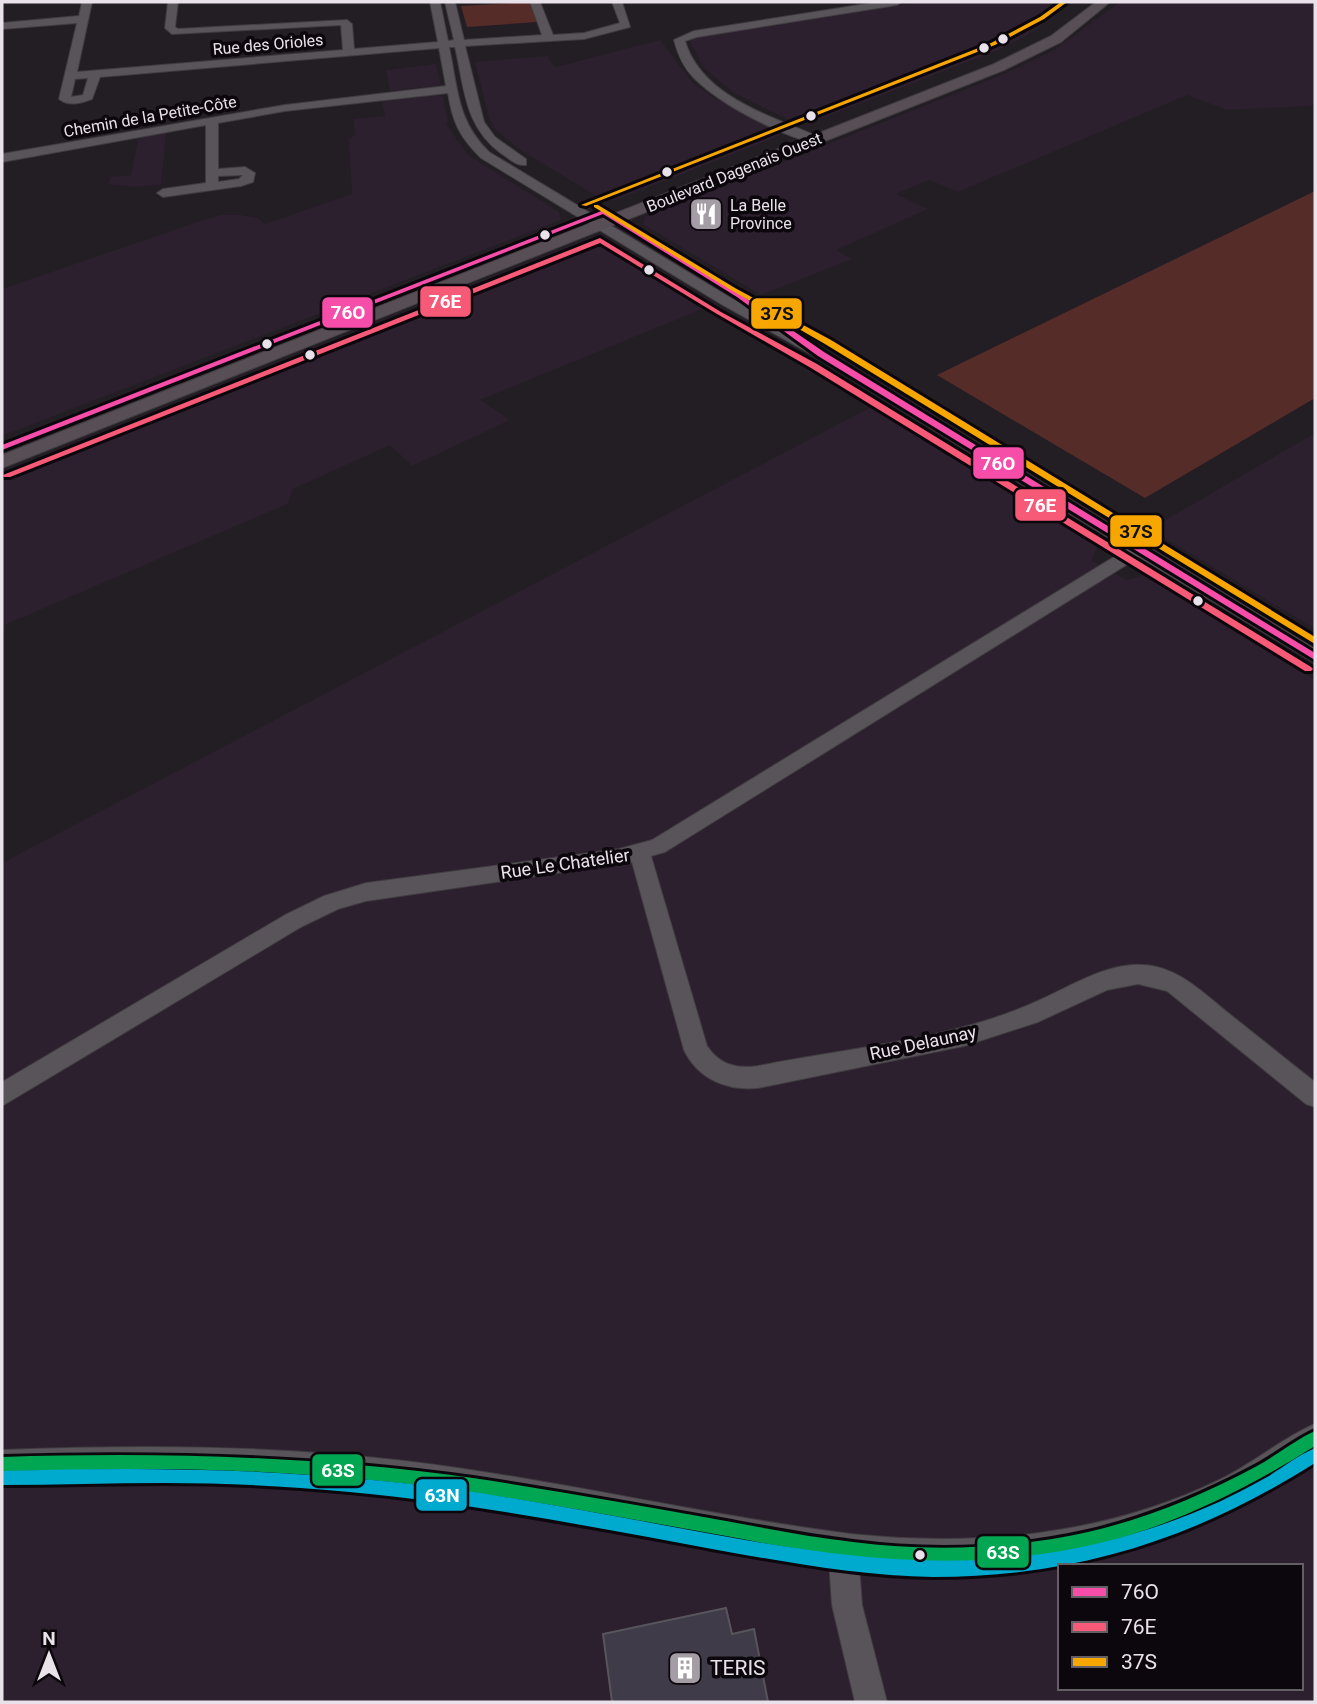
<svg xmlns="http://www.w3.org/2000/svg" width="1317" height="1704" viewBox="0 0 1317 1704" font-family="Roboto,sans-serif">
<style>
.built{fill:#2c1f2e;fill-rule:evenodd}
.green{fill:#562c29}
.building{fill:#3f3b48;stroke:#57555b;stroke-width:2}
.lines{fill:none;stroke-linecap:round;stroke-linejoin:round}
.minor-casing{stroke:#403c41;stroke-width:2}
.major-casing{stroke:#403c41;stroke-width:2}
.minor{fill:#585459;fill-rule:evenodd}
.major{fill:#584e55;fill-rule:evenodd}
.bus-1-casing{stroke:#0c070c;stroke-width:6}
.bus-2-casing{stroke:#0c070c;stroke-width:6}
.bus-3-casing{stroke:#0c070c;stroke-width:6}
.bus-4-casing{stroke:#0c070c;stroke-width:6}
.bus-5-casing{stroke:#0c070c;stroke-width:6}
.bus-1{fill:#f54da8;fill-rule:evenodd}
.bus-2{fill:#f75a77;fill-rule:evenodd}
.bus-3{fill:#f7a600;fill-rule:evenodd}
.bus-4{fill:#00a651;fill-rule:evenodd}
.bus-5{fill:#00a9ce;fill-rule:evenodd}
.bus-dot{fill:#e9e2ea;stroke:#0c070c;stroke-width:2.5}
.labels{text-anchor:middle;stroke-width:7;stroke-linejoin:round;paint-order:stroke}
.far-street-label{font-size:16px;fill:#e9e2ea;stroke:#0c070c}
.far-poi-label{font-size:16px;fill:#e9e2ea;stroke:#0c070c;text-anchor:start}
.street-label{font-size:18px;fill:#e9e2ea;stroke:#0c070c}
.near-poi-label{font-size:21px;fill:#e9e2ea;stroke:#0c070c;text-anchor:start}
.line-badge{stroke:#0c070c;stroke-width:2.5}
.badge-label{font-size:19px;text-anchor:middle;font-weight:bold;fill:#fff}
.pale-badge-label{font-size:19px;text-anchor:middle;font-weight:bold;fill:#111}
</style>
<rect width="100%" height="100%" fill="#231e24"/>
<!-- built -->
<g class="built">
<path d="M919 2H1046L1065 8 1024 37 996 51 807 124 795 123 734 93 704 68 689 40 696 37 827 14Z"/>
<path d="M1120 2H1315V104L1310 106 1227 110 1187 95 958 192 929 180 896 194 928 209 836 250 852 259 761 295 643 224 645 217 1011 71 1054 50Z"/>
<path d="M660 40 692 82 711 96 780 132 779 136 616 200H603L519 149 495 129 489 117 475 62 548 56 551 63 556 67Z"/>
<path d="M436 64 441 85 390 91 386 70Z"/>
<path d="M436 95 443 97 448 123 446 124 468 155 559 212 561 220 2 436V289L203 220 221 215H241L257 218 265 224 352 194 349 140 355 134 353 119 385 116 382 101Z"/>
<path d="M166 132 161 184 136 187 108 184 111 177 131 175 139 136Z"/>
<path d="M592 237H605L712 305 480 400 510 420 412 466 390 445 293 489 287 504 2 626V474Z"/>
<path d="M873 406 1099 545 1091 560 1127 580 1146 575 1315 680V1702H2V863ZM1060 1566H1301V1688H1060Z"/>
<path d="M1315 433V629L1150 529Z"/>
</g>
<!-- green -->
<g class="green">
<path d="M530 2 537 22 467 27 461 6Z"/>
<path d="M1315 191V398L1145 498 937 375Z"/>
</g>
<!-- building -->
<path class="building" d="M726 1608 732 1634 754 1629 768 1702H612L603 1634Z"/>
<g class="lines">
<!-- minor casing -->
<g class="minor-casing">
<g id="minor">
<path d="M82 2H92L77 72 343 50 341 25 172 34 165 28 168 2H178L175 27 178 29 347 20 352 24 354 49 438 42 430 2H440L448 41 454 40 445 2H455L464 40 542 35 530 2H540L553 35 584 33 620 23 612 2H622L630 27 584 39 465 46 484 122 495 137 526 159V165C516 166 510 159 502 154 464 126 465 90 455 47H449C458 89 457 121 489 152L731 298 826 351 1315 649V663L1139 557 665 852 651 856 707 1046C720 1065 736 1069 758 1066 851 1047 955 1040 1042 999 1077 983 1117 957 1157 967 1186 974 1209 998 1232 1016 1260 1038 1287 1060 1315 1082V1107L1306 1104 1167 991 1138 984 1107 990 1038 1022 964 1046 758 1088C727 1091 698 1079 684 1050L632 862 366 901 338 909 301 927 2 1106V1082L285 915 324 896 366 883 619 849 652 840 1127 549 816 357 721 304 481 158C459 136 453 123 448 93L285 111 218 123V169L245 167 255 173 253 182 241 186 163 197 157 193 163 189 206 183V125L2 162V154L285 105 446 86 439 48 100 77 92 99C81 103 69 107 59 99L77 23 2 29V23L79 16ZM88 78 83 95 71 97 75 79ZM243 175 239 179 218 182V176Z"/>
<path d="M878 2H902L897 5 697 37 685 41C702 97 771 116 819 137V143L815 144C777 133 722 106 694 78 683 67 678 55 674 40L694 31Z"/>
<path d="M1315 1424V1455C1181 1548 1020 1582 859 1565L862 1605 887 1702H855L832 1605 829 1561C687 1542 547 1507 405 1490 270 1474 137 1477 2 1478V1450C137 1445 271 1445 405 1461 555 1479 701 1515 851 1534 975 1547 1105 1536 1219 1480 1252 1464 1284 1437 1315 1424Z"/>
</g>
</g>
<!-- major casing -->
<g class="major-casing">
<path id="major" d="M1096 2H1110L1061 42 1004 70 2 468V455L994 64 1051 36Z"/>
</g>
<!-- minor -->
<use href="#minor" class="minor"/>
<!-- major -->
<use href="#major" class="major"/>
<!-- bus-1 casing -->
<g class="bus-1-casing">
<path id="bus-1" d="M604 210 741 295 824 352 1315 653V660L818 356 737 297 603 214 2 450V445Z"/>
</g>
<!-- bus-2 casing -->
<g class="bus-2-casing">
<path id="bus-2" d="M600 238 721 312 817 364 1311 667 1313 669 1311 671H1305L811 368 717 314 600 243 10 477H4L3 475Z"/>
</g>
<!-- bus-3 casing -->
<g class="bus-3-casing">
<g id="bus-3">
<path d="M1061 2H1067L1044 19 995 45 586 206 581 205 991 43 1040 17Z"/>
<path d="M594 205H598L735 288 831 340 1315 637V644L825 344 731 290 594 207Z"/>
</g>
</g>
<!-- bus-4 casing -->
<g class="bus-4-casing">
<path id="bus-4" d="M1315 1431V1446C1244 1491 1170 1527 1088 1547 1012 1564 930 1567 853 1557 810 1552 768 1544 726 1536 631 1519 536 1501 440 1488 348 1476 256 1470 164 1469 110 1469 56 1471 2 1471V1457C160 1452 317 1456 473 1478 558 1491 642 1506 726 1521 769 1529 810 1537 853 1542 930 1552 1012 1549 1088 1532 1148 1518 1203 1495 1257 1466 1277 1455 1295 1440 1315 1431Z"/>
</g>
<!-- bus-5 casing -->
<g class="bus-5-casing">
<path id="bus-5" d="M1315 1448V1463C1195 1539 1076 1577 933 1577 859 1576 785 1562 712 1549 621 1532 531 1515 439 1502 348 1490 256 1483 164 1483 110 1483 56 1485 2 1485V1471C162 1466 321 1469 480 1493 555 1505 630 1519 706 1533 816 1553 921 1570 1034 1555 1098 1547 1162 1528 1221 1501 1237 1493 1253 1485 1269 1476 1284 1466 1299 1455 1315 1448Z"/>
</g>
<!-- bus-1 -->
<use href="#bus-1" class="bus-1"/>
<!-- bus-2 -->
<use href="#bus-2" class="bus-2"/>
<!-- bus-3 -->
<use href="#bus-3" class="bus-3"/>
<!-- bus-4 -->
<use href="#bus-4" class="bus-4"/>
<!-- bus-5 -->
<use href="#bus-5" class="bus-5"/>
</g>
<!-- icons -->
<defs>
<g id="restaurant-square" transform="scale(1.75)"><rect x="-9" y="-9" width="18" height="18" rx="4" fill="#a49da5" stroke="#0c070c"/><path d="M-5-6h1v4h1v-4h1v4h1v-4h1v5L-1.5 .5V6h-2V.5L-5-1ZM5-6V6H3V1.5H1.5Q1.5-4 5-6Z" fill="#fff"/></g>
<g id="building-square" transform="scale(1.75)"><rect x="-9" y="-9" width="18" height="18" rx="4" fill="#a49da5" stroke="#0c070c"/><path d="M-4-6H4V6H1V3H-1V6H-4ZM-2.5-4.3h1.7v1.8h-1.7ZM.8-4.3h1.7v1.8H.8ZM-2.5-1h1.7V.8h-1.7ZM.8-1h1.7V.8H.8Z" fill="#fff"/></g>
</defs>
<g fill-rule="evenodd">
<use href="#restaurant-square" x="706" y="214"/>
<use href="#building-square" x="685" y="1668"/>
</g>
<!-- markers -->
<g class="bus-dot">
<circle cx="1003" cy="39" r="6"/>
<circle cx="984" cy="48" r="6"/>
<circle cx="811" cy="116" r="6"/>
<circle cx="667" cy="172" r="6"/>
<circle cx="545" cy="235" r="6"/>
<circle cx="649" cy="270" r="6"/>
<circle cx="267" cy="344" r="6"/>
<circle cx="310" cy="355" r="6"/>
<circle cx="1198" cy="601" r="6"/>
<circle cx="920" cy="1555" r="6"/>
</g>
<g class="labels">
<!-- far-street labels -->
<g class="far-street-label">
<text transform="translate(268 44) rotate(-5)" y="6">Rue des Orioles</text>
<text transform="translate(150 116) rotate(-10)" y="6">Chemin de la Petite-Côte</text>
<text transform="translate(734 172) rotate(-22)" y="6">Boulevard Dagenais Ouest</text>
</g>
<!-- far-poi labels -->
<g class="far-poi-label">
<text x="730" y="211">La Belle<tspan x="730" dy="18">Province</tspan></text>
</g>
<!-- street labels -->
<g class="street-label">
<text transform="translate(565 864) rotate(-8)" y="6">Rue Le Chatelier</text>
<text transform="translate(923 1043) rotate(-12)" y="6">Rue Delaunay</text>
</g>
<!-- near-poi labels -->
<g class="near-poi-label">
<text x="710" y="1675">TERIS</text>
</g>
</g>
<g class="line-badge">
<rect x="419" y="285" width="53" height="33" rx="7" fill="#f75a77"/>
<rect x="321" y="296" width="53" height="33" rx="7" fill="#f54da8"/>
<rect x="750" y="297" width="53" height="33" rx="7" fill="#f7a600"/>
<rect x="972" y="446" width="53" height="34" rx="7" fill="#f54da8"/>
<rect x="1014" y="488" width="53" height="34" rx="7" fill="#f75a77"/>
<rect x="1109" y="514" width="54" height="34" rx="7" fill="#f7a600"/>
<rect x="311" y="1453" width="53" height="34" rx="7" fill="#00a651"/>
<rect x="415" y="1478" width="53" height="34" rx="7" fill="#00a9ce"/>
<rect x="976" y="1535" width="54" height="34" rx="7" fill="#00a651"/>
</g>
<g class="badge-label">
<text x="445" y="308">76E</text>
<text x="348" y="319">76O</text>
<text x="998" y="470">76O</text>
<text x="1040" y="512">76E</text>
<text x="338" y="1477">63S</text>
<text x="442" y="1502">63N</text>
<text x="1003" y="1559">63S</text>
</g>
<g class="pale-badge-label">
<text x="777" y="320">37S</text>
<text x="1136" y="538">37S</text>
</g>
<!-- border -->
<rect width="1317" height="1704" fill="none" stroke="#e9e2ea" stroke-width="7"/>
<!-- legend -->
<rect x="1058" y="1564" width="245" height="126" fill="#0c070c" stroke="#645f65" stroke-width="2"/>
<rect x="1072" y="1587" width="35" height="10" fill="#f54da8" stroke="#645f65" stroke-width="2"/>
<text x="1121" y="1599" font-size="21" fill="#e9e2ea">76O</text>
<rect x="1072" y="1622" width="35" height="10" fill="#f75a77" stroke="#645f65" stroke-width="2"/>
<text x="1121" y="1634" font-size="21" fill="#e9e2ea">76E</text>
<rect x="1072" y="1657" width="35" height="10" fill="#f7a600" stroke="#645f65" stroke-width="2"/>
<text x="1121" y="1669" font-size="21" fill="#e9e2ea">37S</text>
<!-- north arrow -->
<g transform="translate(49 1655)" stroke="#0c070c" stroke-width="5" paint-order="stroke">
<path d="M0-5L12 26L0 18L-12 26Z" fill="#e9e2ea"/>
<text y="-10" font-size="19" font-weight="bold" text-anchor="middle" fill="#e9e2ea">N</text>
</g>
</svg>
